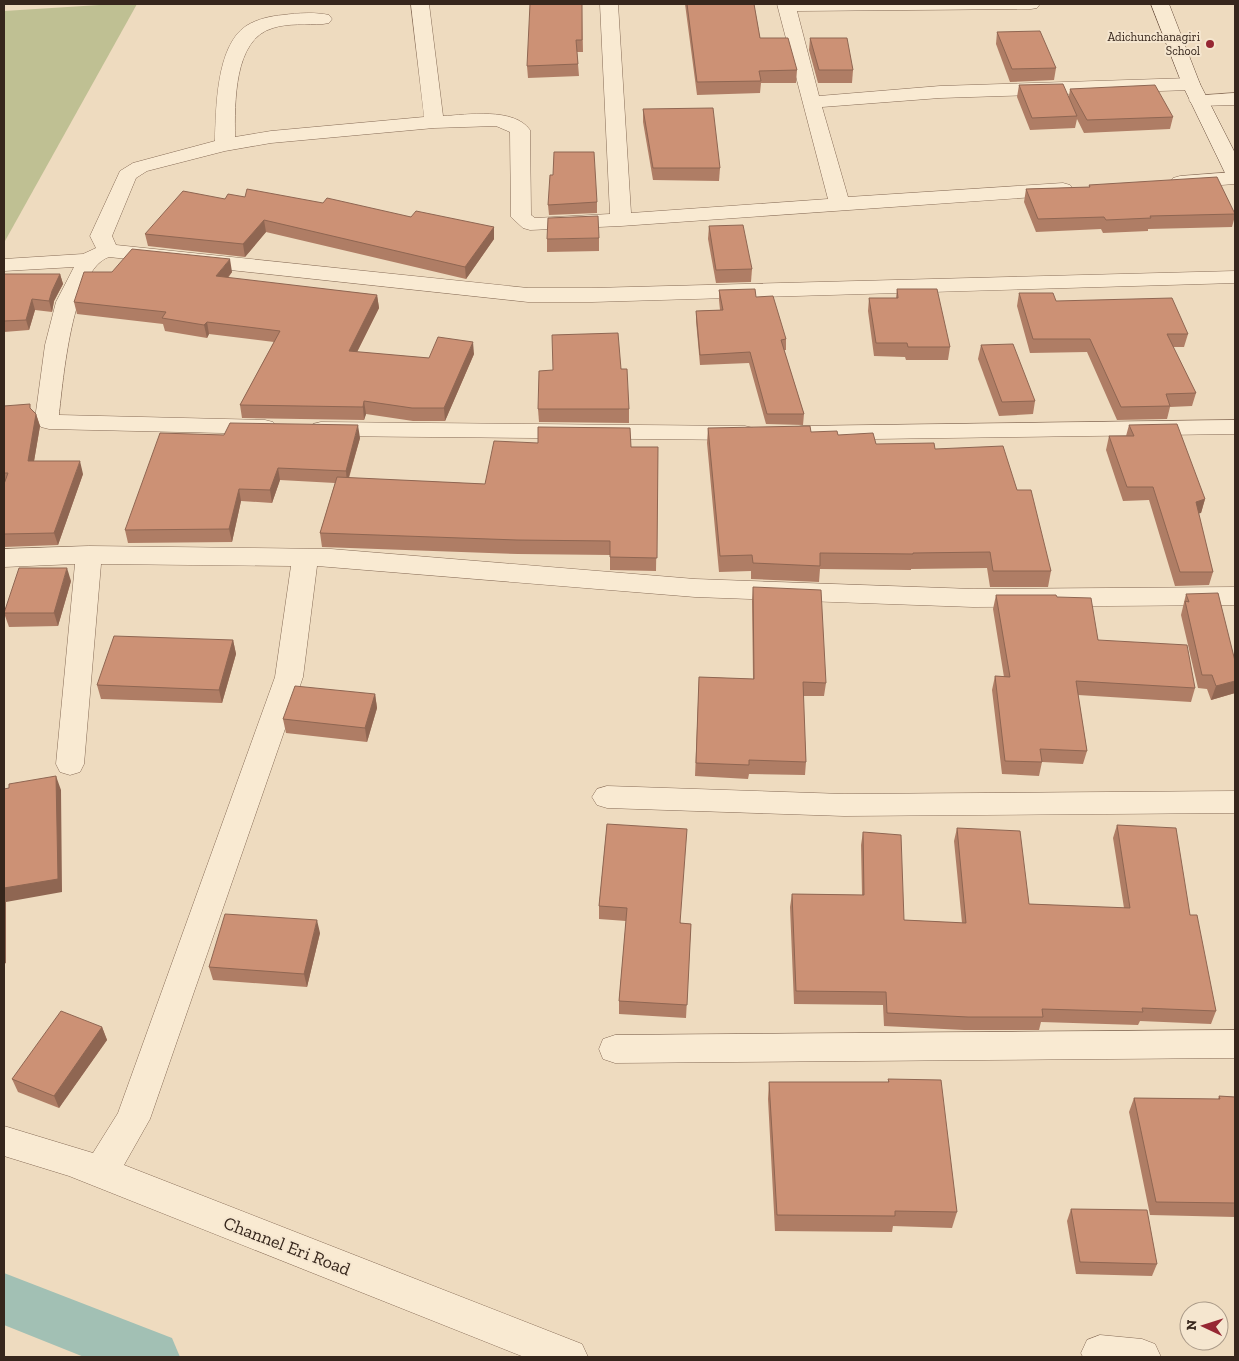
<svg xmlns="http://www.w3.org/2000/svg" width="1239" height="1361" viewBox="0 0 1239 1361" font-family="'Zilla Slab',serif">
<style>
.cemetery{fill:#bfc093}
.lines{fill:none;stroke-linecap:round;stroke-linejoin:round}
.canal{fill:#a2c0b4;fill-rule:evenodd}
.street-casing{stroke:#876c57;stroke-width:1}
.secondary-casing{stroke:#684d3b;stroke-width:1}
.street{fill:#f9ead2;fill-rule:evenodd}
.secondary{fill:#f9ead2;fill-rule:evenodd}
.wall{fill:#af7d65}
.shaded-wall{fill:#8f6652}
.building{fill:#cc9175;stroke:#8f6652}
.poi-dot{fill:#962733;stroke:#f5e6cf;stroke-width:2}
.labels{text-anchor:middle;stroke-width:4;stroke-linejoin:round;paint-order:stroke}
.far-poi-label{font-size:12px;fill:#36261c;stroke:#f5e6cf;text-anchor:end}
.near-street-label{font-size:18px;fill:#36261c;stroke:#f5e6cf}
</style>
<rect width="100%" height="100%" fill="#eedbbf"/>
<!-- cemetery -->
<path class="cemetery" d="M115 4H137L5 241H4V11Z"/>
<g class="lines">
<!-- canal -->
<path class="canal" d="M4 1273 172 1338 180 1357H84L4 1325Z"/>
<!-- street casing -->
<g class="street-casing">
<g id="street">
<path d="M411 4H429L443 116C467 115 514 107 530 130L531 215 535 218 610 214 600 4H618L631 213 828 199 777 4H1040L1037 8 1031 9 797 11 819 96 940 86 1191 78 1198 80 1200 84 1198 88 1191 90 940 98 822 107 848 197 1063 183 1070 185 1073 189 1070 193 1063 195 621 226 530 230 523 228 511 217 510 132 496 126 434 128 271 143 225 151 147 171 136 178 112 236 116 245 528 288H592L1235 271V283L592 302H528L109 257C72 269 63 381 59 415L265 420 273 422 277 427 273 432 265 434 49 429 41 427 35 419 45 345 56 302 74 267 4 271V259L83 254 96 248 90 236 120 171 133 163 215 141C216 109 216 46 246 26 257 19 271 16 283 15 298 13 315 12 329 15L332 19 329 23 323 24C307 25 288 23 273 28 233 39 235 104 235 137L271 131 424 117Z"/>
<path d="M1235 93V105L1199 106 1192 104 1189 100 1192 96Z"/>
<path d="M1235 172V184L1180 188 1173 186 1170 182 1173 178 1180 176Z"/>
<path d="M1235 420V434L801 440 793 438 789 433 793 428 801 426Z"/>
<path d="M321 422 745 426 753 428 757 433 753 438 745 440 321 436 313 434 309 429 313 424Z"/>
<path d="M89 546 331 549 695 579 973 589 1235 587V605L973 607 695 597 317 566 303 677 150 1119 124 1165 582 1344 588 1357H524L69 1176 4 1156V1126L93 1153 118 1113 275 677 291 566 101 564 84 764 80 772 70 775 60 772 56 764 75 564 4 567V549Z"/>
<path d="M607 786 844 794 1235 791V813L844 816 607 808 597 805 592 797 597 789Z"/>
<path d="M1235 1030V1058L615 1063 603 1059 599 1049 603 1039 615 1035Z"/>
<path d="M1100 1335 1142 1339 1155 1344 1161 1357H1083L1081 1353 1087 1340Z"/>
</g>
</g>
<!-- secondary casing -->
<g class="secondary-casing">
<path id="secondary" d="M1151 4H1169L1200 84 1235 153V179L1228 177 1225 173 1182 84Z"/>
</g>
<!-- street -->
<use href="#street" class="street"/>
<!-- secondary -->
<use href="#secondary" class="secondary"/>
</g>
<!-- wall -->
<g class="wall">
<path d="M582 4 583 52H577L579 76 528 78 527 66Z"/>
<path d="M685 4H754L760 38 797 70 796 83H761L760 93 697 95Z"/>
<path d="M997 32 1056 68 1054 80 1010 82 996 44Z"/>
<path d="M810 38 853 70 852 83H818L809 50Z"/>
<path d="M1019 85 1069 96 1070 89 1173 117 1170 129 1084 133 1077 119 1075 128 1030 130 1017 97Z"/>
<path d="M643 109 720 168 719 181 653 180 643 122Z"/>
<path d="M553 175 597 202V213L549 215 548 205Z"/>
<path d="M1089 185 1235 213V216L1232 227 1148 229V231L1103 233 1101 229 1036 232 1024 202 1026 189 1089 187Z"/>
<path d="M245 197 323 203 411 217 494 227V239L466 279 266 232 245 257 148 246 145 234 225 199Z"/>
<path d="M709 226 752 269 751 282 716 283 708 239Z"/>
<path d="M599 238V251L547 252V239Z"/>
<path d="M112 272H232L228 278 377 295 379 308 357 352 429 358 474 354 445 421H413L366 414 364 420 242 418 240 405 274 342 209 334 207 338 165 331 163 324 77 314 74 302Z"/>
<path d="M4 274H60L63 284 54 301 52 312 35 310 29 330 4 332Z"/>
<path d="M897 289 950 347 948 360H906L905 357 874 356 868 311 869 298H896Z"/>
<path d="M719 290 756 297 786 339V350H784L804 414 803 425 766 424 749 363 700 365 696 321V311L720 310 719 300Z"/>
<path d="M1019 293 1056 301 1188 334 1184 347H1173L1196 393 1192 406 1170 407 1167 419 1117 420 1087 352 1030 353 1017 306Z"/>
<path d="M981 345 1035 401 1033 414 999 416 978 359Z"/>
<path d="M621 369 629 409V423L539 422 538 409Z"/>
<path d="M4 406 31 409 36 414 40 426 34 461 83 474 58 545 4 547Z"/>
<path d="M1129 425 1205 499 1201 513H1198L1213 572 1209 585 1175 586 1149 500 1123 501 1106 450 1109 436H1126Z"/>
<path d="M708 428 811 432 838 435 876 444 935 449 1017 490 1051 571 1048 587H990L987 568 911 569V570L820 569 819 582 751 579V571L719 572 707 443Z"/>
<path d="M224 435 360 438 349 478 485 484 631 447H658L656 571 610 570V555L518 554 322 547 320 533 335 483 280 480 272 503 241 501 232 542 128 543 125 530Z"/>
<path d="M71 581 58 626 9 627 4 613Z"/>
<path d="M753 587 826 683 824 696H803L806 762 805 775 749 774 748 779 695 776 699 677 753 679 752 601Z"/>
<path d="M1186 594 1235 693 1211 700 1207 689 1198 688 1181 615Z"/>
<path d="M996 595 1057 597 1098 640 1195 688 1191 702 1078 695 1087 751 1083 764 1042 762 1039 776 1002 774 992 690 995 676 1004 677 993 609Z"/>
<path d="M233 640 236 654 222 703 101 699 97 685Z"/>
<path d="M375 694 377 708 367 742 286 733 283 719Z"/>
<path d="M607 824 681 923 691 924 686 1018 619 1014V1001L626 921 599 919V906Z"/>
<path d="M1117 825 1216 1011 1211 1024 1140 1021 1138 1025 1041 1022 1039 1030H964L884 1026 883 1005 794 1004 790 907 792 894 862 895 861 845 863 832 904 920 962 923 954 841 957 828 1029 904 1124 908 1113 838Z"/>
<path d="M320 933 307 987 213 980 209 967Z"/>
<path d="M102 1027 107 1040 59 1108 18 1092 12 1079Z"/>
<path d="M888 1079 957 1212 952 1228 893 1226 892 1232 775 1231 768 1099 769 1082H888Z"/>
<path d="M1219 1096 1235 1097V1217L1150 1215 1129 1112 1134 1098 1218 1099Z"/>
<path d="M1071 1209 1157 1264 1152 1276 1076 1274 1067 1221Z"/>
</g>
<!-- shaded-wall -->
<g class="shaded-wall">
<path d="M264 220 266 232 245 257 243 244Z"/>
<path d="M494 227V239L466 279 465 267Z"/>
<path d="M230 259 232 272 218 289 216 276Z"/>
<path d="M60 274 63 284 54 301 52 312 49 301 52 291Z"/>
<path d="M377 295 379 308 351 364 349 351Z"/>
<path d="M32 299 35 310 29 330 26 320Z"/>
<path d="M207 322 209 334 207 338 204 325Z"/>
<path d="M473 342 474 354 445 421 444 408Z"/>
<path d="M364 401 366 414 364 420 363 407Z"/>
<path d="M36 414 40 426 32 473 28 461Z"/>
<path d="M358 425 360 438 347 483 346 471Z"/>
<path d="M80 461 83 474 58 545 54 533Z"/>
<path d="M278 468 280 480 272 503 270 490Z"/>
<path d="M239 489 241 501 232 542 229 529Z"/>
<path d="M1205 499 1201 513 1192 515 1196 502Z"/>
<path d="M67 568 71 581 58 626 54 613Z"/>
<path d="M233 640 236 654 222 703 219 690Z"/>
<path d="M1235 681V693L1211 700 1216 686Z"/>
<path d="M375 694 377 708 367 742 365 728Z"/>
<path d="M56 776 61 790 62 892 6 902V963L4 964V888Z"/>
<path d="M317 920 320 933 307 987 304 974Z"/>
<path d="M102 1027 107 1040 59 1108 54 1096Z"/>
</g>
<!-- building -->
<g class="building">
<path d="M530 4H582V40H576L578 64 527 66Z"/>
<path d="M687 4H754L760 38H788L797 70 759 71 761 81 697 82Z"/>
<path d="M1040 31 1056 68 1012 69 997 32Z"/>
<path d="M810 38H847L853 70H819Z"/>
<path d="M1063 84 1077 116 1032 118 1019 85Z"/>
<path d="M1155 85 1173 117 1087 120 1070 89Z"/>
<path d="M713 108 720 168H653L643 109Z"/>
<path d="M554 152H594L597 202 548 205 550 175H553Z"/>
<path d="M1217 177 1235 214 1150 216 1151 218 1106 220 1104 217 1038 219 1026 189 1090 187 1089 185Z"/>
<path d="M247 189 323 203 327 198 411 217 416 211 494 227 465 267 264 220 243 244 145 234 183 191 225 199 228 194 245 197Z"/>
<path d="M598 216 599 238 547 239 548 218Z"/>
<path d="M743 225 752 269 716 270 709 226Z"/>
<path d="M132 249 230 259 216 276 377 295 349 351 429 358 438 337 473 342 444 408H412L364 401 363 407 240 405 280 331 207 322 204 325 162 318 166 312 74 302 84 272H112Z"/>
<path d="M4 274H60L52 291 49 301 32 299 26 320 4 321Z"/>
<path d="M755 289 756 297 773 296 786 339 781 340 804 414H767L750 352 700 355 696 311 723 310 719 290Z"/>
<path d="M897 289H937L950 347H908L907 343H876L869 298H898Z"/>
<path d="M1019 293H1053L1056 301 1172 298 1188 334H1167L1196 393 1166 394 1170 406 1121 407 1090 339H1033Z"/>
<path d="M618 333 621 369H627L629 409H538L539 371 553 370 552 335Z"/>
<path d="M1013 344 1035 401 1002 402 981 345Z"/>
<path d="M30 404V408L36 414 28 461H80L54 533 4 534V484L8 473H4V406Z"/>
<path d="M230 423 358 425 346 471 278 468 270 490 239 489 229 529 125 530 160 433 224 435Z"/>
<path d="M1177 424 1205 499 1196 502 1213 572H1180L1153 487H1127L1109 436H1134L1129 425Z"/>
<path d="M810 426 811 432 837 431 838 435 873 433 876 444 934 443 935 449 1003 446 1017 490H1031L1051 571H993L990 552 913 553V554L820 553V566L753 563 752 555 720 556 708 428Z"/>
<path d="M538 427 630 428 631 447H658L657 558 610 557V541L517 540 320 533 337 477 485 484 494 441 538 443Z"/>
<path d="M19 568H67L54 613H4Z"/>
<path d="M753 587 821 590 826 683 803 682 806 762 749 760V765L696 763 699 677 754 679Z"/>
<path d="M1218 593 1235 661V681L1216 686 1212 675H1202L1185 601 1189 602 1186 594Z"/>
<path d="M996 595H1056L1057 597 1091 598 1098 640 1187 645 1195 688 1076 681 1087 751 1040 749 1042 762 1005 761 995 676 1010 677Z"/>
<path d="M114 636 233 640 219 690 97 685Z"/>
<path d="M295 686 375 694 365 728 283 719Z"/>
<path d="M56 776 58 879 4 888V789L9 788V784Z"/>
<path d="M607 824 687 829 680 923 691 924 687 1005 619 1001 627 908 599 906Z"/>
<path d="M1117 825 1176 828 1190 915H1197L1216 1011 1142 1008 1143 1012 1042 1009 1043 1017H968L887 1013 886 992 796 991 792 894 864 895 863 832 901 835 904 920 966 923 957 828 1020 831 1029 904 1130 908Z"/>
<path d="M225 914 317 920 304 974 209 967Z"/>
<path d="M61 1011 102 1027 54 1096 12 1079Z"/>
<path d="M888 1079 941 1080 957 1212 895 1211V1216L777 1215 769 1082H889Z"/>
<path d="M1219 1096 1235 1097V1203L1156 1202 1134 1098 1220 1099Z"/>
<path d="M1071 1209 1147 1210 1157 1264 1080 1262Z"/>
</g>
<!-- markers -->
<circle class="poi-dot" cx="1210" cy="44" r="5"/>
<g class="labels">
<!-- far-poi labels -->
<g class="far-poi-label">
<text x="1200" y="41">Adichunchanagiri<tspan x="1200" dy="14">School</tspan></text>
</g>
<!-- near-street labels -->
<g class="near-street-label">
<text transform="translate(287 1246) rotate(21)" y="6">Channel Eri Road</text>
</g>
</g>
<!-- border -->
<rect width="1239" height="1361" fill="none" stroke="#36261c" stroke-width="10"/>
<!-- north arrow -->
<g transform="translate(1204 1326) rotate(274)"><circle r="24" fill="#f5e6cf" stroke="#a99987"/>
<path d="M0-4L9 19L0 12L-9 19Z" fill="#962733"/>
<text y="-8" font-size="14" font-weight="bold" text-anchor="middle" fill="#36261c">N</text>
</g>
</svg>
